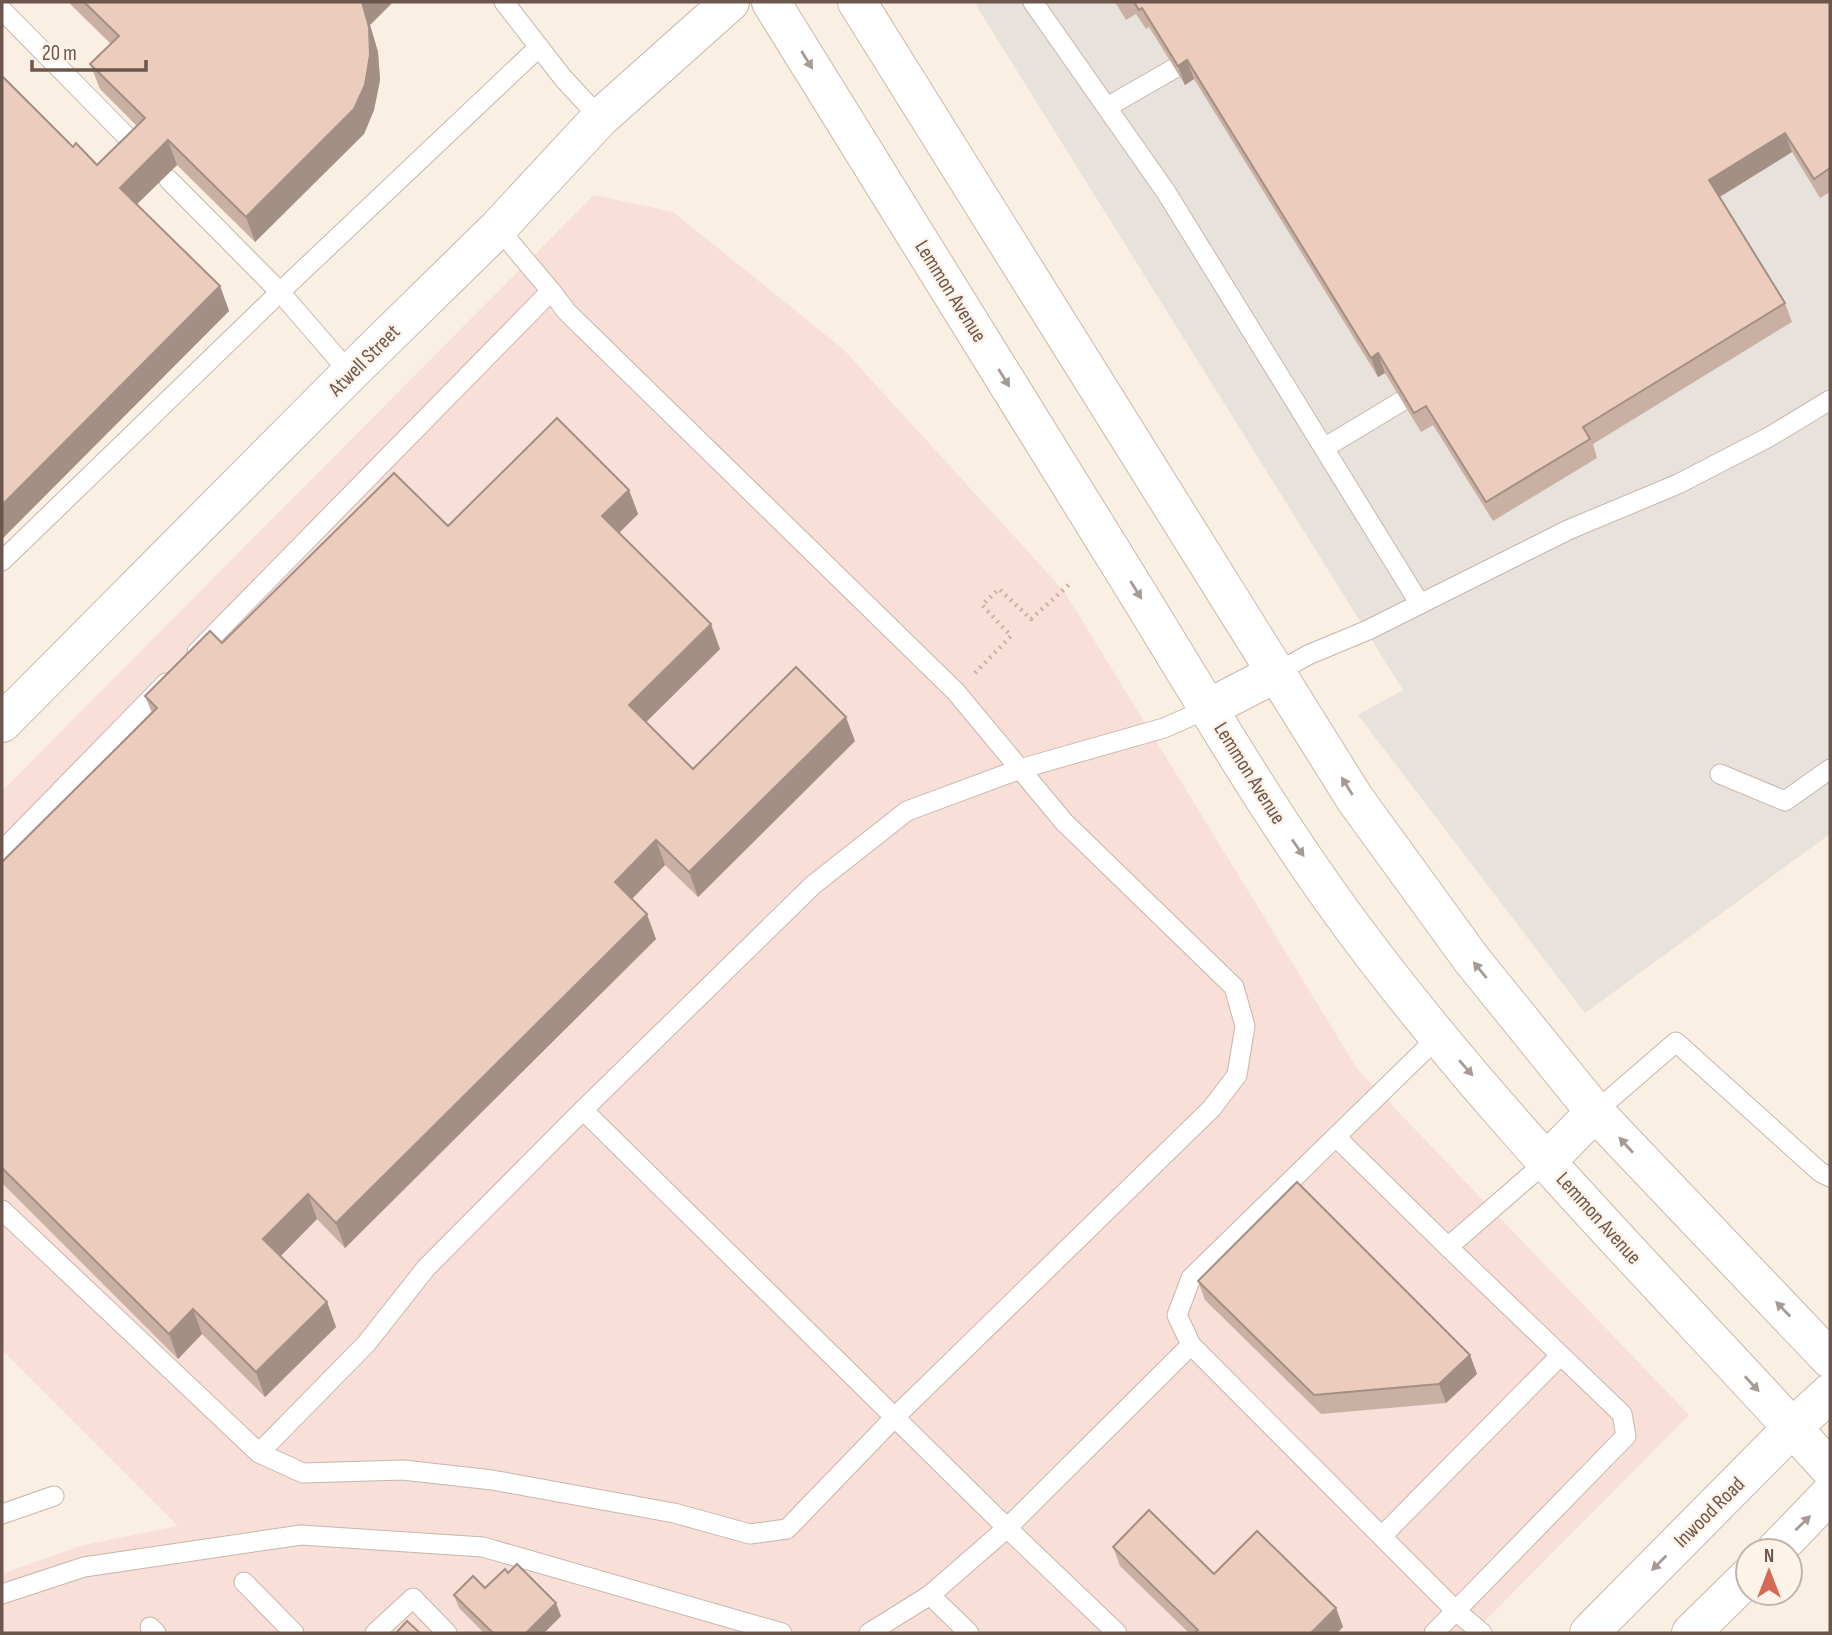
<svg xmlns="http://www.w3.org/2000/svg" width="1832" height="1635" viewBox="0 0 1832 1635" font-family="'Sofia Sans Condensed',sans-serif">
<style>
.commercial{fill:#f8dfd7}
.industrial{fill:#e8e2dd}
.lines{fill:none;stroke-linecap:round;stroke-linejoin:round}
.service-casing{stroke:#c8b6ab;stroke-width:21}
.minor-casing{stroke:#c8b6ab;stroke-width:40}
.secondary-casing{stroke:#cdb8ab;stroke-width:40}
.path{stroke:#cfb0a1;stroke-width:4.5;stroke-dasharray:2 5;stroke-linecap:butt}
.service{stroke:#fff;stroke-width:19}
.minor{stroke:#fff;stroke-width:38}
.secondary{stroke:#fff;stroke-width:38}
.wall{fill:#caafa3}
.shaded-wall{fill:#a48f84}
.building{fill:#ebccbd;stroke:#a48f84;stroke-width:2}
.oneway{fill:#a79a94}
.labels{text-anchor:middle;stroke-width:5;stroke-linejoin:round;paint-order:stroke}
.street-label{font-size:21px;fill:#6d564c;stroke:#fdf3e8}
</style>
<rect width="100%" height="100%" fill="#f9efe2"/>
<!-- commercial -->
<path class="commercial" d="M594 195 673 212 843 349 1064 591 1358 1070 1689 1415 1473 1633H2V1574L80 1546 178 1526 2 1350V791Z"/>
<!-- industrial -->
<path class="industrial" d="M974 2H1830V834L1585 1013 1358 715 1403 690Z"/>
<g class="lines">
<!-- service casing -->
<g class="service-casing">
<g id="service">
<path d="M504 2 563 78 600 118"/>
<path d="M1033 2 1166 192 1420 604"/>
<path d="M2 10 140 150"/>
<path d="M1107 107 1175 68"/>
<path d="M169 180 280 292 350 373"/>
<path d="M498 228 551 291"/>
<path d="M1324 448 1402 401"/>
<path d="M2 561 280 292 539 47"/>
<path d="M197 652 551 291 567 312 956 692 1064 822 1234 987 1245 1026 1237 1075 1212 1108 895 1417 787 1529 750 1534 674 1513 492 1480 403 1470 303 1473 259 1453 366 1344 426 1268 583 1110"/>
<path d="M1276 673 1308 655 1368 630 1568 530 1678 484 1769 437 1830 400"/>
<path d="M1720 774 1785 801 1830 769"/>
<path d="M2 851 166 683"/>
<path d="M1595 1112 1676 1042 1820 1172 1830 1177"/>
<path d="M1336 1137 1448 1247"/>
<path d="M2 1210 259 1453"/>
<path d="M1191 1345 1177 1315 1191 1278 1438 1037"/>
<path d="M2 1514 54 1496"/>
<path d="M1382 1536 1560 1356"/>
<path d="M244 1582 294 1633"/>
<path d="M2 1594 84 1567 301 1535 483 1547 782 1633"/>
<path d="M150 1627 156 1633"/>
<path d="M375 1633 413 1598 447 1633"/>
<path d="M869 1633 930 1595"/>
<path d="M969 1633 930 1595 1007 1528 583 1110 813 885 907 811 1020 769 1164 728 1209 708"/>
<path d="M1117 1633 1007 1528 1191 1345 1456 1611 1482 1633"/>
<path d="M1434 1633 1626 1436 1622 1414 1448 1247 1547 1161"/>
</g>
</g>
<!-- minor casing -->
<g class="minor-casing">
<path id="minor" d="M2 723 350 373 498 228 600 118 730 2"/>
</g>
<!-- secondary casing -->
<g class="secondary-casing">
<g id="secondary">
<path d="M771 2C888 190 1005 379 1122 568 1199 692 1271 819 1359 936 1501 1126 1671 1293 1830 1469"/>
<path d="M857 2 1355 799 1472 960 1595 1112 1830 1359"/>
<path d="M1209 708 1276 673"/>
<path d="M1547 1161 1595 1112"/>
<path d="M1775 1551 1830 1494"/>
<path d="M1589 1633 1793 1427 1830 1393"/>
<path d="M1691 1633 1748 1577"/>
</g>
</g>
<!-- path -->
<path class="path" d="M975 673 1011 636 982 605 999 589 1031 619 1072 582"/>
<!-- service -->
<use href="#service" class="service"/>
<!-- minor -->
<use href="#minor" class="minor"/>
<!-- secondary -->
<use href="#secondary" class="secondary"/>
</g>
<!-- wall -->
<g class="wall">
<path d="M68 2H393L370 25 378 52 380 80 374 110 364 134 255 242 177 165 137 204 220 286 229 311 2 539V76L73 147 97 165 137 126 100 89 90 64 111 44Z"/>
<path d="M1115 2H1830V192L1820 198 1792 152 1720 197 1785 303 1792 322 1593 444 1597 458 1493 521 1433 425 1421 432 1385 373 1378 377 1194 79 1185 85 1149 27 1146 29 1136 14 1126 20Z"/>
<path d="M629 490 638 514 619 533 720 649 646 722 693 769 855 741 698 897 665 865 632 899 656 939 345 1248 317 1219 280 1256 327 1302 336 1327 265 1397 202 1334 178 1359 2 1183V862L152 713 145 696 222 643 448 526Z"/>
<path d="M1198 1281 1470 1355 1477 1374 1446 1403 1321 1414 1205 1300Z"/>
<path d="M1113 1547 1336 1608 1343 1627 1337 1633H1189L1120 1566Z"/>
<path d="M485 1588 561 1616 544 1633H484L459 1608 454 1595Z"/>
</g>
<!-- shaded-wall -->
<g class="shaded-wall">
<path d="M362 2H393L370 25 378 52 380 80 374 110 364 134 255 242 246 217Z"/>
<path d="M1187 60 1194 79 1185 85 1178 66Z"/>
<path d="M1785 133 1792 152 1716 199 1709 180Z"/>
<path d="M168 140 177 165 129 212 120 188Z"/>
<path d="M220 286 229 311 2 539V505Z"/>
<path d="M1378 353 1385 373 1378 377 1371 358Z"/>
<path d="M629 490 638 514 611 541 602 516Z"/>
<path d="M711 624 720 649 638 730 629 705Z"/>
<path d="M846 717 855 741 698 897 689 872Z"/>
<path d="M656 840 665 865 624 907 615 882Z"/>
<path d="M647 914 656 939 345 1248 336 1223Z"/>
<path d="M308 1194 317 1219 273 1264 263 1239Z"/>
<path d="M327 1302 336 1327 265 1397 256 1372Z"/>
<path d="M193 1309 202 1334 178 1359 169 1334Z"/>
<path d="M1470 1355 1477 1374 1446 1403 1439 1384Z"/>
<path d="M556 1603 561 1616 544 1633H526Z"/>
<path d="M1336 1608 1343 1627 1337 1633H1311Z"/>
</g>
<!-- building -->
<g class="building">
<path d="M84 2H362L369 27 370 55 365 85 354 109 246 217 168 140 120 188 220 286 2 505V76L73 147 76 143 97 165 145 118 90 64 119 36Z"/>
<path d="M1134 2H1830V168L1814 179 1785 133 1709 180 1785 303 1583 427 1590 439 1486 502 1426 406 1414 413 1378 353 1371 358 1187 60 1178 66 1142 8 1139 10Z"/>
<path d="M557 418 629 490 602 516 711 624 629 705 693 769 796 667 846 717 689 872 656 840 615 882 647 914 336 1223 308 1194 263 1239 327 1302 256 1372 193 1309 169 1334 2 1168V862L157 708 145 696 210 631 222 643 394 473 448 526Z"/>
<path d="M1297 1182 1470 1355 1439 1384 1314 1395 1198 1281Z"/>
<path d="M1149 1510 1214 1574 1257 1531 1336 1608 1311 1633H1195L1198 1630 1113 1547Z"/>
<path d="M517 1564 556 1603 526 1633H493L454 1595 473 1576 485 1588 505 1569 508 1573Z"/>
<path d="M407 1621 420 1633H396Z"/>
</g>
<!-- one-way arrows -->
<defs><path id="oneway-solid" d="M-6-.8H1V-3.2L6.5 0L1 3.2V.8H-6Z" transform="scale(1.75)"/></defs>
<g class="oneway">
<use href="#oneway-solid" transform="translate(807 60) rotate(58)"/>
<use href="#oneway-solid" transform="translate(1004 378) rotate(58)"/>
<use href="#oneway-solid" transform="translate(1136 590) rotate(58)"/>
<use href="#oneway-solid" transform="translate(1347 786) rotate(-122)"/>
<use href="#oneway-solid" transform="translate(1298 848) rotate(55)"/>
<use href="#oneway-solid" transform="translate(1480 970) rotate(-129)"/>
<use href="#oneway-solid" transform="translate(1466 1068) rotate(49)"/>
<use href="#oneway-solid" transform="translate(1626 1145) rotate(-132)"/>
<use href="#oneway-solid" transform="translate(1783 1309) rotate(-134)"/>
<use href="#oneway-solid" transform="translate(1752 1384) rotate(47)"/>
<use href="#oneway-solid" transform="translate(1803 1523) rotate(-44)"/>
<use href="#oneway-solid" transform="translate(1659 1563) rotate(135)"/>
</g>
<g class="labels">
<!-- street labels -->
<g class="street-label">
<text transform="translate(951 291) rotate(58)" y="7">Lemmon Avenue</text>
<text transform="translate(364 360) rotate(-45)" y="7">Atwell Street</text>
<text transform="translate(1250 773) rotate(58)" y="7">Lemmon Avenue</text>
<text transform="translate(1599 1218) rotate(48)" y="7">Lemmon Avenue</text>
<text transform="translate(1709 1512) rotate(-45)" y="7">Inwood Road</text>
</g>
</g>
<!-- border -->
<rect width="1832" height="1635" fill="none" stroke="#6d564c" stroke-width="7"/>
<!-- north arrow -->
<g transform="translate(1769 1572)"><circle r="33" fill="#fdf3e8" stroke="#c3b4aa" stroke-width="2"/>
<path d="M0-5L12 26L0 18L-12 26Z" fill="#d66954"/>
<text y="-10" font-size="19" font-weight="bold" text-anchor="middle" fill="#6d564c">N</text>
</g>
<!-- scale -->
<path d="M32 60v10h114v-10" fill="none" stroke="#6d564c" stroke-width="3.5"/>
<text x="42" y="60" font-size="21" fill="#6d564c" stroke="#fdf3e8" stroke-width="5" paint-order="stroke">20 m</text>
</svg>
